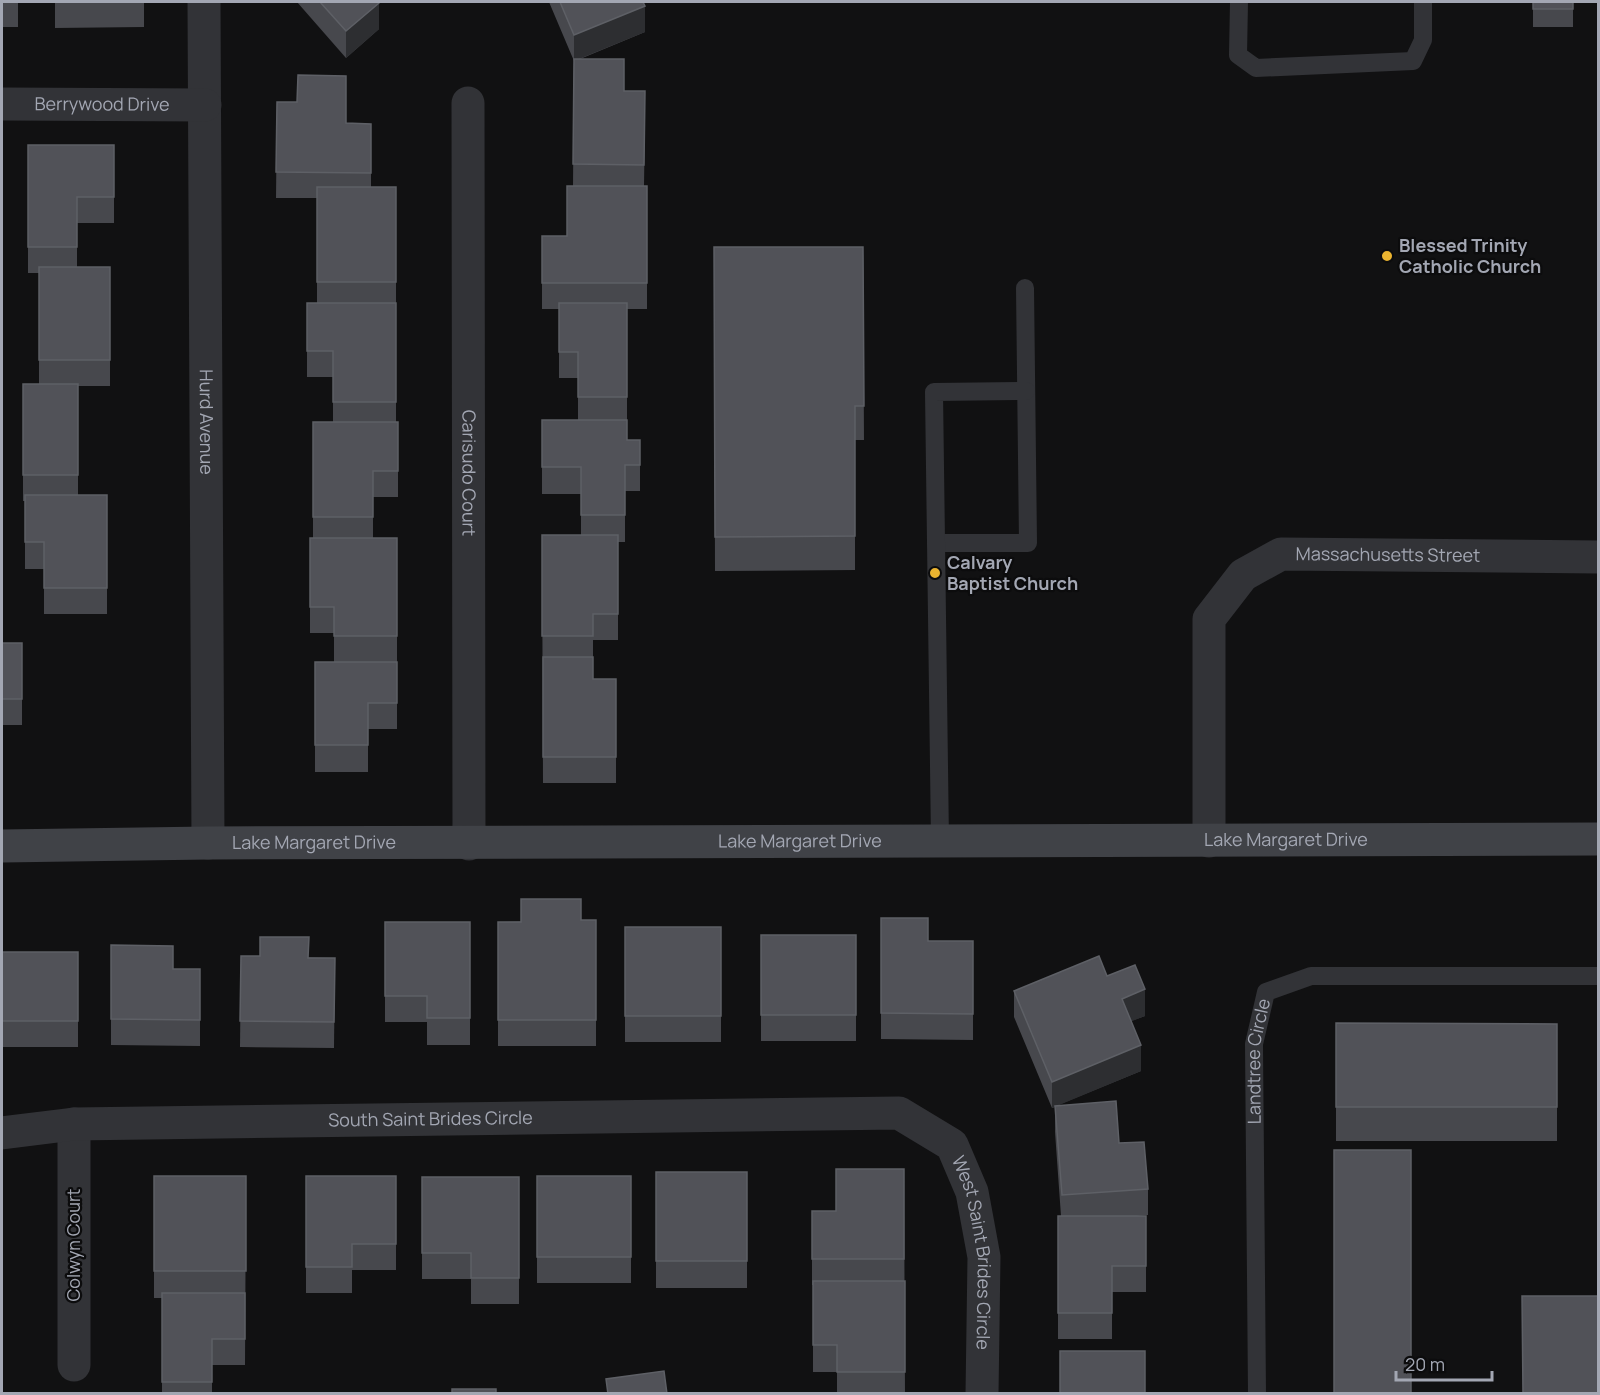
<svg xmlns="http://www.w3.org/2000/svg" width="1600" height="1395" viewBox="0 0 1600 1395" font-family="Manrope,sans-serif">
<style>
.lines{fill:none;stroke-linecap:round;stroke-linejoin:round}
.lane{stroke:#323337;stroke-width:18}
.street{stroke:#323337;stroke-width:33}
.secondary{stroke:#404247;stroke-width:33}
.wall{fill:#47484d}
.shaded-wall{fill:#2d2e31}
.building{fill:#515258;stroke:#5e6066;stroke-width:1.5}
.poi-dot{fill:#ebb430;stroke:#0c0c0d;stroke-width:2}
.labels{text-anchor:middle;stroke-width:4.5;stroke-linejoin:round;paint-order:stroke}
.street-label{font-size:18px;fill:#a3a7b3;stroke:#0c0c0d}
.poi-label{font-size:18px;font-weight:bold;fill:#a3a7b3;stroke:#0c0c0d;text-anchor:start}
</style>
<rect width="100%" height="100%" fill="#111112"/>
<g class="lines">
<!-- lane -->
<g class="lane">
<path d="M1239 2 1238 55 1256 68 1413 61 1423 40V2"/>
<path d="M936 543H1028L1025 288"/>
<path d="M940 841 934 392 1026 391"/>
<path id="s1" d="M1257 1394 1254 1044 1266 992 1311 976H1598"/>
</g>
<!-- street -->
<g class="street">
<path id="s2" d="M204 2 208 843"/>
<path id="s3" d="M468 103 469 844"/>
<path id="s4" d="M2 104 205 105"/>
<path id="s5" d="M1209 841V619L1243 575 1281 554 1598 557"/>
<path d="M74 1124V1365"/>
<path id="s6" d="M2 1133 74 1124 899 1113 952 1145 972 1192 984 1257 982 1394"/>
</g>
<!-- secondary -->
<path class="secondary" id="s7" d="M2 846 208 843 1598 839"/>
</g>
<!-- wall -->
<g class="wall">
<rect x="2" y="2" width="16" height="25"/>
<path d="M55 2H144V27L55 28Z"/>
<path d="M297 2H378L379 29 346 58Z"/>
<path d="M549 2H643L645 32 580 59 624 91 645 117 644 186H647V309H627V440H640V491H625V542H618V640H593V679H616V783H543L542 535H581V494H542V420H578V378H559V309H542V236H567L573 186 574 61Z"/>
<rect x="1533" y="2" width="40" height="25"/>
<path d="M277 102 346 123 371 124V187H396V422H398V497H373V538H397V729H368V772H315V662H334V633H310V538H313V422H333V377H307V303H317V198H276Z"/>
<path d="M28 145H114V223H77V267H110V386H78V495H107V614H44V569H25V501H23V384H39V273H28Z"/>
<path d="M714 247H863L864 440H855V570L715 571Z"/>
<rect x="2" y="643" width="20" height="82"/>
<path d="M881 918 928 941H973V1040L881 1039Z"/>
<path d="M596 920V1046H498V922Z"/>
<path d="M385 922H470V1045H427V1022H385Z"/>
<rect x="625" y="927" width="96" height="115"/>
<rect x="761" y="935" width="95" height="106"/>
<path d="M111 945 173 969H200V1046L111 1045Z"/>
<rect x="2" y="952" width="76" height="95"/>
<path d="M241 956 335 958 334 1048 240 1047Z"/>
<path d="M1107 976 1145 1016 1131 1021 1141 1071 1058 1105 1119 1143 1148 1189V1215L1137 1216H1146V1292H1112V1339H1058V1216H1061L1055 1132V1107L1052 1108 1014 1017V991Z"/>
<path d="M1336 1023 1557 1024V1141H1336Z"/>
<path d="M1598 1028 1599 1145H1598Z"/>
<path d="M904 1169 905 1394H837V1372H813V1285H812V1211H836Z"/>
<rect x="656" y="1172" width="91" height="116"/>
<path d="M154 1176H246L245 1365H212V1394H162V1298H154Z"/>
<path d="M306 1176H396V1270H352V1293H306Z"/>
<rect x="537" y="1176" width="94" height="107"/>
<path d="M422 1177H519V1304H471V1279H422Z"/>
</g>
<!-- shaded-wall -->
<g class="shaded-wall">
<path d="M379 3V29L346 58V31Z"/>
<path d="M645 6V32L574 61V35Z"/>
<path d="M1145 989V1016L1122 1025V999Z"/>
<path d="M1141 1045V1071L1052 1108V1082Z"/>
</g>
<!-- building -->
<g class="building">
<path d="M320 2H378L379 3 346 31Z"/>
<path d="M560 2H643L645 6 574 35Z"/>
<rect x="1533" y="2" width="40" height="7"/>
<path d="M574 59H624V91H645L644 165 573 164Z"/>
<path d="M298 75 346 76V123L371 124V173L276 172 277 102H297Z"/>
<path d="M28 145H114V197H77V247H28Z"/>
<path d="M567 186H647V283H542V236H567Z"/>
<rect x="317" y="187" width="79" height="95"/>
<path d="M714 247H863L864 406H855V536L715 537Z"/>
<rect x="39" y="267" width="71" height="93"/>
<path d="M307 303H396V402H333V351H307Z"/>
<path d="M559 303H627V397H578V352H559Z"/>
<rect x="23" y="384" width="55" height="91"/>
<path d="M542 420H627V440H640V465H625V515H581V467H542Z"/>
<path d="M313 422H398V471H373V517H313Z"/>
<path d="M25 495H107V588H44V542H25Z"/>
<path d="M542 535H618V614H593V636H542Z"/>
<path d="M310 538H397V636H334V607H310Z"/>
<rect x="2" y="643" width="20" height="56"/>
<path d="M543 657H593V679H616V757H543Z"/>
<path d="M315 662H397V703H368V745H315Z"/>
<path d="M521 899H581V920H596V1020H498V922H521Z"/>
<path d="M881 918H928V941H973V1014L881 1013Z"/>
<path d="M385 922H470V1018H427V996H385Z"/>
<rect x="625" y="927" width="96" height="89"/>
<rect x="761" y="935" width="95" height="80"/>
<path d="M260 937H309L308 958H335L334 1022 240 1021 241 956H260Z"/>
<path d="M111 945 173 946V969H200V1020L111 1019Z"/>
<rect x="2" y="952" width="76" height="69"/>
<path d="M1099 956 1107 976 1135 965 1145 989 1122 999 1141 1045 1052 1082 1014 991Z"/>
<path d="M1336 1023 1557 1024V1107H1336Z"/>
<path d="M1598 1028 1599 1111H1598Z"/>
<path d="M1116 1101 1119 1143 1144 1142 1148 1189 1062 1195 1055 1106Z"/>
<rect x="1334" y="1150" width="77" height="244"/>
<path d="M836 1169H904V1259H812V1211H836Z"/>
<rect x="656" y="1172" width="91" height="89"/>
<rect x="154" y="1176" width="92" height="95"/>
<path d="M306 1176H396V1244H352V1267H306Z"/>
<rect x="537" y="1176" width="94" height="81"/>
<path d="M422 1177H519V1278H471V1253H422Z"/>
<path d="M1058 1216H1146V1266H1112V1313H1058Z"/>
<path d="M813 1281H905V1372H837V1345H813Z"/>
<path d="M162 1293H245V1339H212V1382H162Z"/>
<path d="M1522 1296H1599V1394H1523Z"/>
<path d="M1060 1351H1145V1393L1060 1394Z"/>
<path d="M664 1371 667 1394H608L606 1379Z"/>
<rect x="452" y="1389" width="44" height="5"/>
</g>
<!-- markers -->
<g class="poi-dot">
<circle cx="1387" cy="256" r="6"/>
<circle cx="935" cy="573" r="6"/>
</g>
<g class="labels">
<!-- street labels -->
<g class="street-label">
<text dy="6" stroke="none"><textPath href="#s4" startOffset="100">Berrywood Drive</textPath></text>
<text dy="6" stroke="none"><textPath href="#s2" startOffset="420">Hurd Avenue</textPath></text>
<text dy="6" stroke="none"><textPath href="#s3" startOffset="370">Carisudo Court</textPath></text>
<text dy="6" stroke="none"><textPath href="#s5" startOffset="428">Massachusetts Street</textPath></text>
<text dy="6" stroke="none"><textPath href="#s7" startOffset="1284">Lake Margaret Drive</textPath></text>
<text dy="6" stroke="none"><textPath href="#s7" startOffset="798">Lake Margaret Drive</textPath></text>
<text dy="6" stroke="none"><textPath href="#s7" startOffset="312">Lake Margaret Drive</textPath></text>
<text dy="6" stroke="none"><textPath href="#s1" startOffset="333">Landtree Circle</textPath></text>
<text dy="6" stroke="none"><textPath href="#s6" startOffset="429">South Saint Brides Circle</textPath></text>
<text transform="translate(74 1245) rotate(-90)" y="6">Colwyn Court</text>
<text dy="6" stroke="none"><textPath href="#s6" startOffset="1071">West Saint Brides Circle</textPath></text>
</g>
<!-- poi labels -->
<g class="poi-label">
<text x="1399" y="252">Blessed Trinity<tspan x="1399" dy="21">Catholic Church</tspan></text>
<text x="947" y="569">Calvary<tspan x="947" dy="21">Baptist Church</tspan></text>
</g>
</g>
<!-- border -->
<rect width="1600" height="1395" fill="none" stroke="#a3a7b3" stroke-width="6"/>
<!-- scale -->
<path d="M1396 1371v9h96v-9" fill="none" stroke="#a3a7b3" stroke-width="3"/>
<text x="1405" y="1371" font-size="18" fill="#a3a7b3" stroke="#0c0c0d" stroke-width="4.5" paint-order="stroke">20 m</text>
</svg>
